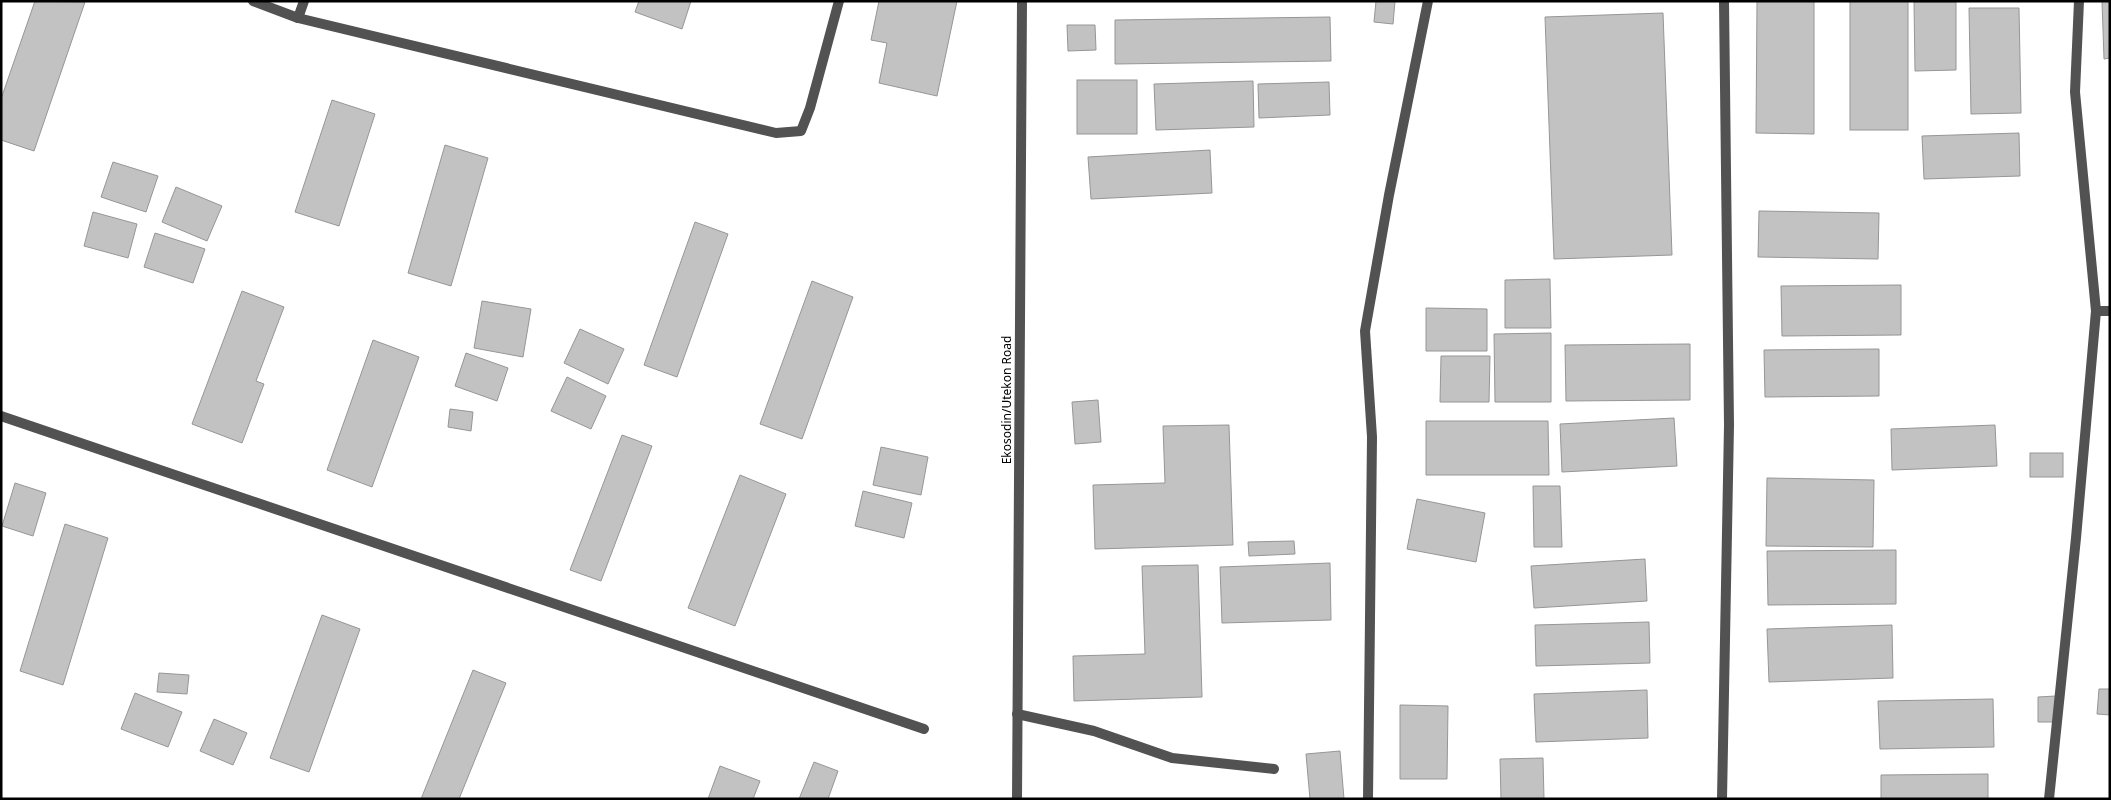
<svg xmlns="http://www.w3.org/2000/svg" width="2111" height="800" viewBox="0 0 2111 800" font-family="'Noto Sans',sans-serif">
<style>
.building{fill:#c2c2c2;stroke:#969696}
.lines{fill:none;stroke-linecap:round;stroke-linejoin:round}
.service{stroke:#525252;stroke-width:10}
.minor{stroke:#525252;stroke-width:10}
.labels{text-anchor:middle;stroke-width:4.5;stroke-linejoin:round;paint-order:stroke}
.street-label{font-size:12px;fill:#000;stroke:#fff}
</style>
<rect width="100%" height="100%" fill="#fff"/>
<!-- building -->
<g class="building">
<path d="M35 1 85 2 34 151 1 140V99Z"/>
<path d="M639 1H691L682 29 635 12Z"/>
<path d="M879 1H957L937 96 879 83 887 43 871 40Z"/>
<path d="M1376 1H1395L1393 24 1374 22Z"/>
<path d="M1757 1H1814V134L1756 133Z"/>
<rect x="1850" y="1" width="58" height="129"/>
<path d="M2102 1H2110V58L2104 59Z"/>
<path d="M1914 2H1956V70L1915 71Z"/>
<path d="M1969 8H2019L2021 113 1971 114Z"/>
<path d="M1663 13 1672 255 1554 259 1545 17Z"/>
<path d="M1330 17 1331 61 1115 64V20Z"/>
<path d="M1067 25H1095L1096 50 1068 51Z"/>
<rect x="1077" y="80" width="60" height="54"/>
<path d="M1253 81 1254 127 1156 130 1154 84Z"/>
<path d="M1329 82 1330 115 1259 118 1258 84Z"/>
<path d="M332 100 375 114 339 226 295 212Z"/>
<path d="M2019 133 2020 176 1924 179 1922 136Z"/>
<path d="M445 145 488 158 451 286 408 273Z"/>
<path d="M1210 150 1212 193 1091 199 1088 157Z"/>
<path d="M113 162 158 176 146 212 101 197Z"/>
<path d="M176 187 222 206 207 241 162 222Z"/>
<path d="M1759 211 1879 213 1878 259 1758 257Z"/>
<path d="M93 212 137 224 128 258 84 246Z"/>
<path d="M695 222 728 234 677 377 644 365Z"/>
<path d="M155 233 205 249 193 283 144 267Z"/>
<path d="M1550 279 1551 328H1505V280Z"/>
<path d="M812 281 853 297 802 439 760 424Z"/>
<path d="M1901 285V335L1782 336 1781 286Z"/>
<path d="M242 291 284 307 256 381 264 384 242 443 192 424Z"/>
<path d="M482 301 531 309 523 357 474 348Z"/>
<path d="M1426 308 1487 309V351H1426Z"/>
<path d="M580 329 624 349 608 384 564 363Z"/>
<path d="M1551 333V402H1495L1494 334Z"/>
<path d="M373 340 419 357 372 487 327 470Z"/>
<path d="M1690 344V400L1566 401 1565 345Z"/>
<path d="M1879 349V396L1765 397 1764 350Z"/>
<path d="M466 353 508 368 497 401 455 386Z"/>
<path d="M1441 356H1490L1489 402H1440Z"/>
<path d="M567 377 606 396 591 429 551 411Z"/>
<path d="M1098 400 1101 442 1075 444 1072 402Z"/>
<path d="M450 409 473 412 471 431 448 427Z"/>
<path d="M1674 418 1677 466 1562 472 1560 424Z"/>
<path d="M1426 421H1548L1549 475H1426Z"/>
<path d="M1229 425 1233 545 1095 549 1093 485 1165 483 1163 426Z"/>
<path d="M1995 425 1997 466 1892 470 1891 429Z"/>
<path d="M622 435 652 446 601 581 570 570Z"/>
<path d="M881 447 928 457 921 495 873 485Z"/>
<rect x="2030" y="453" width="33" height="24"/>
<path d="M740 475 786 494 735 626 688 608Z"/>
<path d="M1767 478 1874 480 1873 547 1766 546Z"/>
<path d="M15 483 46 493 33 536 2 526Z"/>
<path d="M1533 486H1560L1562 547H1534Z"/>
<path d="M863 491 912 503 904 538 855 526Z"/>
<path d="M1417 499 1485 513 1476 562 1407 549Z"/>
<path d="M65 524 108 538 63 685 20 671Z"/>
<path d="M1294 541 1295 554 1249 556 1248 542Z"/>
<path d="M1896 550V604L1768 605 1767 551Z"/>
<path d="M1645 559 1647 601 1534 608 1531 566Z"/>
<path d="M1330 563 1331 620 1222 623 1220 567Z"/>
<path d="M1198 565 1202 697 1074 701 1073 656 1145 654 1142 566Z"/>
<path d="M322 615 360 629 309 772 270 758Z"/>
<path d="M1649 622 1650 663 1536 666 1535 625Z"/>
<path d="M1892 625 1893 678 1769 682 1767 629Z"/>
<path d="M473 670 506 683 459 799H421Z"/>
<path d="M159 673 189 675 187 694 157 692Z"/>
<path d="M2099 689H2110V715L2097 714Z"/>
<path d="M1647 690 1648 738 1536 742 1534 694Z"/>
<path d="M135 693 182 712 168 747 121 729Z"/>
<path d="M2056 696V722H2038V697Z"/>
<path d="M1993 699 1994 747 1880 749 1878 701Z"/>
<path d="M1400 705 1448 706 1447 779H1400Z"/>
<path d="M214 719 247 733 233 765 200 751Z"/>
<path d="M1340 751 1344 799H1310L1306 754Z"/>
<path d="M1543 758 1544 799H1501L1500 759Z"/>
<path d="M814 762 838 771 828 799H799Z"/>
<path d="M720 766 760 781 753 799H708Z"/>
<path d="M1988 774V799H1881V775Z"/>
</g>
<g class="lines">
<!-- service -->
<path class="service" d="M1017 714 1094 731 1172 758 1274 769"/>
<!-- minor -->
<g class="minor">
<path d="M253 1 298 18 776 133 801 131 810 108 839 1"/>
<path d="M298 18 304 1"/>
<path d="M2096 311H2110"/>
<path d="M1 416 924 729"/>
<path d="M1017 799 1022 1"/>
<path d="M1368 799 1372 437 1365 331 1389 195 1428 1"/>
<path d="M1722 799 1729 425 1724 1"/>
<path d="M2049 799 2076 538 2096 311 2075 92 2079 1"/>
</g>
</g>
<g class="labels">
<!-- street labels -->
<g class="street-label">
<text transform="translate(1007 400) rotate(-90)" y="4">Ekosodin/Utekon Road</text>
</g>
</g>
<!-- border -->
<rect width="2111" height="800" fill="none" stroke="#000000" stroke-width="5"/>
</svg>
